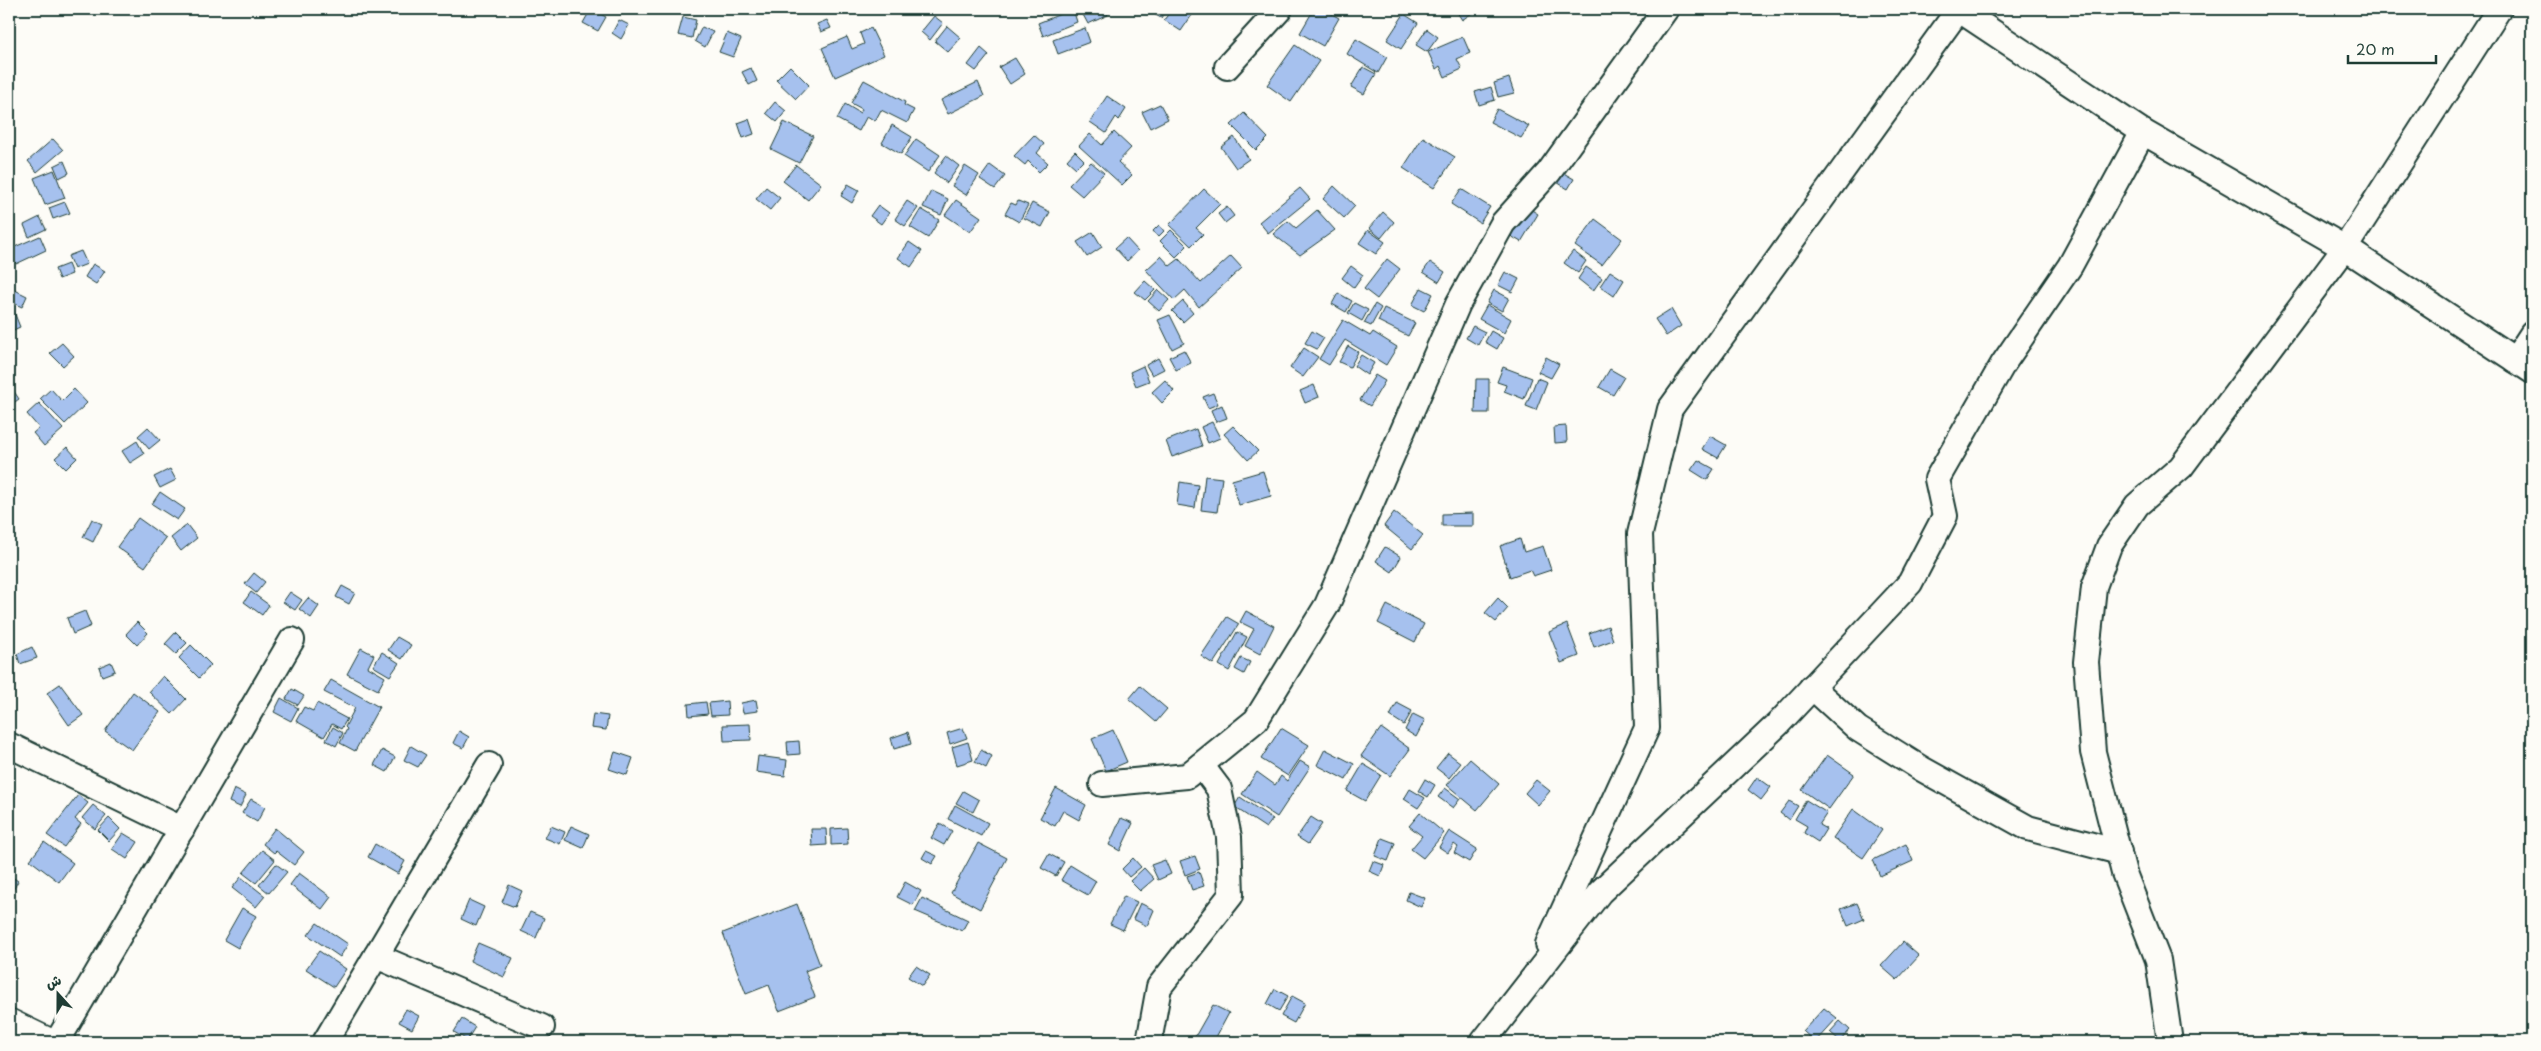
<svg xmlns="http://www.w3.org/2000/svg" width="2541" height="1051" viewBox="0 0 2541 1051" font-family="'Playpen Sans','Playpen Sans Arabic',sans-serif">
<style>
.building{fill:#a6c1ee;stroke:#1f3d34}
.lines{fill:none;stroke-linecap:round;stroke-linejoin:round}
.minor-casing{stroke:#1f3d34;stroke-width:28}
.tertiary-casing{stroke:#1f3d34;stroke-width:31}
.minor{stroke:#fdfcf7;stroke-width:24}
.tertiary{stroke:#fdfcf7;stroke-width:28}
</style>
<rect width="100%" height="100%" fill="#fdfcf7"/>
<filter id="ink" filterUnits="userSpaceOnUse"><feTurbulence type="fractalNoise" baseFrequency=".02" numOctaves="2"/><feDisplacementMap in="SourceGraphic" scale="10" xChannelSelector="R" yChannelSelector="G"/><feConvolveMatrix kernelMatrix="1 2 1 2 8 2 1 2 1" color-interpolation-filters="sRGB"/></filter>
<g filter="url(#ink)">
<!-- building -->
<g class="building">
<path d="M558 9H570L568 13Z"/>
<path d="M591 9 606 17 598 31 583 23Z"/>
<path d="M1073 9 1077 22 1043 36 1038 23Z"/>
<path d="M1080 9H1105L1108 15 1088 24Z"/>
<path d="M1154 9H1167L1161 18 1152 13Z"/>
<path d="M1172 9H1182L1192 15 1181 31 1164 20Z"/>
<path d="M1314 9H1323L1339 18 1323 46 1300 33Z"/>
<path d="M1455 9H1474L1475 11 1462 20Z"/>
<path d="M1404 14 1418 23 1401 49 1387 40Z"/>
<path d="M934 16 943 23 930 40 921 32Z"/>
<path d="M683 17 696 20 692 38 678 35Z"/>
<path d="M619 20 629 25 621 39 612 33Z"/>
<path d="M827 20 831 28 821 32 817 24Z"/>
<path d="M947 26 961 38 948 52 935 41Z"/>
<path d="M702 27 713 32 705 47 695 41Z"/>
<path d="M871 28 884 55 835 77 822 48 847 37 852 49 864 44 860 33Z"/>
<path d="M1085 28 1090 42 1058 54 1053 40Z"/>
<path d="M1427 29 1438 37 1427 52 1416 45Z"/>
<path d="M727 33 741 39 733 57 719 52Z"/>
<path d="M1463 37 1470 53 1457 59 1462 69 1445 77 1440 66 1436 69 1428 52Z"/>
<path d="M1356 39 1387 57 1378 73 1347 54Z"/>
<path d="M1295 45 1319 61 1291 102 1267 85Z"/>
<path d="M981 48 989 55 976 71 968 65Z"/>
<path d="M1015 58 1025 74 1010 84 999 67Z"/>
<path d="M790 66 809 85 796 99 776 80Z"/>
<path d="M1363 67 1376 74 1364 94 1351 87Z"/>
<path d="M751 68 757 81 749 85 742 72Z"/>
<path d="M1509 78 1514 93 1498 97 1494 83Z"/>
<path d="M864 80 905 102 904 105 914 110 907 123 881 110 875 121 867 116 859 131 837 119 845 104 860 113 862 109 851 103Z"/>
<path d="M978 82 984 96 948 114 941 100Z"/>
<path d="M1491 87 1495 100 1479 105 1475 92Z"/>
<path d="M1107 96 1126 109 1119 120 1116 117 1106 133 1090 122Z"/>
<path d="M775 102 786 111 777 122 766 113Z"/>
<path d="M1160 104 1168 119 1150 128 1142 112Z"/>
<path d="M1497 109 1529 126 1521 138 1490 122Z"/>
<path d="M1244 113 1268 138 1256 150 1231 125Z"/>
<path d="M749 119 754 134 743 138 738 123Z"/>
<path d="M784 122 813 136 799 163 771 149Z"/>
<path d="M892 125 912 137 901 154 882 143Z"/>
<path d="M1114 132 1131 148 1118 162 1132 175 1122 185 1079 146 1090 134 1102 145Z"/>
<path d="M1034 135 1044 144 1037 153 1048 163 1039 172 1028 161 1025 165 1014 156Z"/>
<path d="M1234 137 1249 159 1236 168 1221 147Z"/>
<path d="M1423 137 1455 157 1434 188 1403 168Z"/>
<path d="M53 139 63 150 37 172 28 161Z"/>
<path d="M916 139 940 155 928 172 904 156Z"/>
<path d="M1075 151 1084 160 1076 168 1067 160Z"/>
<path d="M946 156 959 166 947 183 934 173Z"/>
<path d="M64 161 69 173 59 178 54 166Z"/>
<path d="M1091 162 1104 173 1082 196 1069 185Z"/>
<path d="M796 165 821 184 808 200 783 181Z"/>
<path d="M990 165 1005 176 995 189 980 179Z"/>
<path d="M965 166 979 175 966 195 952 186Z"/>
<path d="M54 170 65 198 45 205 34 178Z"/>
<path d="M1560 171 1574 179 1568 189 1555 181Z"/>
<path d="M848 184 859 190 852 203 841 196Z"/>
<path d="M1334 186 1355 206 1344 218 1323 199Z"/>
<path d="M766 187 780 198 770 210 756 199Z"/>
<path d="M1300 188 1310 199 1268 233 1259 222Z"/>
<path d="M1204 189 1220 204 1196 228 1203 234 1191 246 1169 225Z"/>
<path d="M1461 189 1490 207 1480 223 1451 204Z"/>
<path d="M931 191 948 199 941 215 923 207Z"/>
<path d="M956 200 981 217 970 232 945 215Z"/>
<path d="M907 201 918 208 905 226 895 219Z"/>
<path d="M1018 201 1028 205 1019 222 1005 214 1011 203 1016 205Z"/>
<path d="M65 202 70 213 53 219 49 208Z"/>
<path d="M1032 203 1050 212 1042 227 1024 218Z"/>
<path d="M878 205 889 213 881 224 870 216Z"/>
<path d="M1227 207 1234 216 1225 223 1218 214Z"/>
<path d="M1527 207 1538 214 1521 242 1509 235Z"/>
<path d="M921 209 939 220 928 238 910 227Z"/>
<path d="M1317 210 1335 230 1300 255 1273 234 1288 221 1296 228Z"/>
<path d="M1383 212 1394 222 1381 238 1369 228Z"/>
<path d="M40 217 46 229 29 237 24 225Z"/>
<path d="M1595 219 1622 239 1602 265 1575 246Z"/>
<path d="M1159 225 1164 231 1158 237 1153 231Z"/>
<path d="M1171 230 1187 246 1176 257 1160 241Z"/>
<path d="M1368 230 1385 242 1376 254 1359 243Z"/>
<path d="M1093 232 1102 247 1087 257 1077 242Z"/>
<path d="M40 236 46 250 16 264 10 249Z"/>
<path d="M1126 238 1138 251 1127 261 1115 248Z"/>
<path d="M909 242 922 251 911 267 898 258Z"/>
<path d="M81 251 87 264 74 269 68 256Z"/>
<path d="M1573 251 1586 261 1578 273 1564 263Z"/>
<path d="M1161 256 1170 266 1179 259 1201 283 1231 256 1242 268 1199 307 1185 290 1174 300 1146 270Z"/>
<path d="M1387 259 1400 269 1377 299 1364 289Z"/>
<path d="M1430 262 1445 272 1439 282 1423 272Z"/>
<path d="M68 264 72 274 59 279 55 269Z"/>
<path d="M93 264 105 271 96 284 85 277Z"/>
<path d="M1351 266 1363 275 1354 288 1342 278Z"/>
<path d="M1586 267 1602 278 1593 291 1578 279Z"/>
<path d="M1610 271 1624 280 1614 296 1600 286Z"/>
<path d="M1505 272 1519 279 1512 292 1498 285Z"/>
<path d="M1145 281 1155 290 1145 300 1135 292Z"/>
<path d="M9 287 27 296 22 307 9 301Z"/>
<path d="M1421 288 1433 294 1424 311 1412 305Z"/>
<path d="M1158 290 1169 300 1159 311 1148 301Z"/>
<path d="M1494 290 1509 298 1502 311 1487 303Z"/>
<path d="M1338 293 1352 301 1346 312 1332 304Z"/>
<path d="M1183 301 1193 313 1183 322 1172 311Z"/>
<path d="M1354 303 1368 310 1362 321 1348 313Z"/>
<path d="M1375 304 1381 308 1371 326 1364 323Z"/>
<path d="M1487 305 1511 319 1504 333 1479 319Z"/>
<path d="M12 307 20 327 9 332V308Z"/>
<path d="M1384 308 1415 323 1408 336 1378 321Z"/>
<path d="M1671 309 1681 326 1666 336 1655 319Z"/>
<path d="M1170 315 1184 343 1172 349 1158 320Z"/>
<path d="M1343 320 1370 336 1373 332 1397 347 1386 365 1345 340 1329 365 1319 359Z"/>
<path d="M1473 326 1485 332 1478 345 1466 338Z"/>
<path d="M1312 331 1324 338 1317 349 1305 343Z"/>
<path d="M1491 331 1503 338 1497 349 1485 342Z"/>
<path d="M62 343 74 356 63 366 50 353Z"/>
<path d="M1348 346 1358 352 1350 367 1339 362Z"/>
<path d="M1304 348 1318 357 1303 377 1290 368Z"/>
<path d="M1184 350 1191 363 1176 370 1169 357Z"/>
<path d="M1361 355 1374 363 1367 375 1354 366Z"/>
<path d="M1546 357 1559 364 1551 378 1538 372Z"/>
<path d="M1158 358 1164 369 1152 375 1146 365Z"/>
<path d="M1143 366 1149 381 1136 386 1130 372Z"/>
<path d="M1503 367 1532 378 1524 399 1504 391 1506 385 1497 382Z"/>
<path d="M1610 369 1624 377 1613 395 1599 387Z"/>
<path d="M1375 375 1385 381 1370 406 1360 400Z"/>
<path d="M1537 378 1547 382 1536 410 1526 406Z"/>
<path d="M1476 379H1489V413H1475Z"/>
<path d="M1165 380 1174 391 1162 403 1152 392Z"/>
<path d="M9 384 19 399 9 406Z"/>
<path d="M1314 385 1319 397 1305 403 1300 391Z"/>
<path d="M51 389 62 401 74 389 87 403 65 424 40 399Z"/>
<path d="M1213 393 1218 404 1208 408 1203 397Z"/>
<path d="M39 403 63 429 44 446 33 433 39 428 27 414Z"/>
<path d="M1222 405 1227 418 1216 422 1211 410Z"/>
<path d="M1212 422 1220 438 1208 443 1201 427Z"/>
<path d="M1233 426 1258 451 1248 460 1224 434Z"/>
<path d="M1566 426 1567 442 1555 443 1554 427Z"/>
<path d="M148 427 160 440 149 449 138 436Z"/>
<path d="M1196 429 1202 446 1172 457 1166 441Z"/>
<path d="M1710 436 1726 445 1718 458 1702 449Z"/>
<path d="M137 441 144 454 130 463 122 451Z"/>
<path d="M67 447 77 458 66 469 55 458Z"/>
<path d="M1698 460 1714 469 1707 480 1691 470Z"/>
<path d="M170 469 176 480 160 488 154 477Z"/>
<path d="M1263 471 1271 496 1239 505 1232 480Z"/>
<path d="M1205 476 1222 478 1217 512 1201 510Z"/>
<path d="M1180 482 1198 485 1195 508 1177 505Z"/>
<path d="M160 492 185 509 177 520 152 504Z"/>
<path d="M1394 512 1423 535 1412 549 1384 526Z"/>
<path d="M1473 513V526H1442V514Z"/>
<path d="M138 518 166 538 145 567 117 547Z"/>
<path d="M92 519 102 524 93 542 83 537Z"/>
<path d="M187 525 197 538 181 551 171 538Z"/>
<path d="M1520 539 1524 552 1543 546 1551 570 1533 576 1530 570 1510 577 1500 546Z"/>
<path d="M1385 547 1401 557 1392 572 1376 561Z"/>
<path d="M254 573 265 582 256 593 245 584Z"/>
<path d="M342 586 355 593 349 604 336 597Z"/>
<path d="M251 592 269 605 262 615 244 602Z"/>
<path d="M290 592 302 600 295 610 283 602Z"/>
<path d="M308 598 319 606 311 618 299 609Z"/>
<path d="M1498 598 1508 608 1496 622 1485 613Z"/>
<path d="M1387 605 1424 624 1415 642 1378 623Z"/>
<path d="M85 611 91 626 73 634 67 618Z"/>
<path d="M1246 611 1274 626 1260 654 1245 646 1254 629 1240 622Z"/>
<path d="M1227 617 1239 624 1213 664 1201 656Z"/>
<path d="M137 622 148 633 137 645 126 634Z"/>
<path d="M1567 624 1579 656 1561 663 1549 632Z"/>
<path d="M1608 626 1613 640 1594 647 1589 633Z"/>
<path d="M176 632 187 643 176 654 165 644Z"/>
<path d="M1237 632 1247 637 1229 671 1219 665Z"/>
<path d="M397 637 411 645 402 659 388 650Z"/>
<path d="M191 645 211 665 199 678 179 658Z"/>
<path d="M32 647 37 658 20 664 17 654Z"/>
<path d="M361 648 374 655 368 667 385 677 378 690 347 674Z"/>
<path d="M382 652 399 663 390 676 373 666Z"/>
<path d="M1241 658 1250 662 1244 674 1235 669Z"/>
<path d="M111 662 115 671 102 676 99 667Z"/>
<path d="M163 676 186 699 172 714 149 692Z"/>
<path d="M331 680 379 707 355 751 340 743 347 729 345 727 355 708 324 692Z"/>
<path d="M60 684 83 715 69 725 47 693Z"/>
<path d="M1140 686 1167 709 1156 722 1129 699Z"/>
<path d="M292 689 304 696 298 705 286 699Z"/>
<path d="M133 692 160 712 132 750 105 731Z"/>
<path d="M281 698 298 708 291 721 274 712Z"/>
<path d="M756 700 758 711 743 713 741 703Z"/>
<path d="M727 701 728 715 711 716 709 703Z"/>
<path d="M706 702 708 714 689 716 688 704Z"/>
<path d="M317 703 347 719 341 729 332 724 324 737 296 721 304 707 313 711Z"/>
<path d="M1397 703 1412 711 1404 725 1390 716Z"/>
<path d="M593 714 608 716 606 730 591 728Z"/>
<path d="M1413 714 1425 720 1416 737 1405 730Z"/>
<path d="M750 724 751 740 724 741 723 725Z"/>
<path d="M333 727 343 733 336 746 326 740Z"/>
<path d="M963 728 967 738 950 744 947 733Z"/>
<path d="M1281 728 1309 745 1288 776 1261 759Z"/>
<path d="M1381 728 1410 749 1390 776 1361 756Z"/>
<path d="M1113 730 1127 762 1106 771 1092 739Z"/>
<path d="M459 731 469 737 463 748 453 743Z"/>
<path d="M908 732 911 744 894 749 891 738Z"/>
<path d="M799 741 800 754 788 755 787 742Z"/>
<path d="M968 742 973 760 957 765 952 747Z"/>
<path d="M411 746 426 755 418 767 404 760Z"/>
<path d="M1325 749 1354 764 1346 780 1317 765Z"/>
<path d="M382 750 395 757 387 772 374 765Z"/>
<path d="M981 750 992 756 986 768 975 762Z"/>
<path d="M615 752 633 758 627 775 609 769Z"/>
<path d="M1448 753 1461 763 1449 778 1436 768Z"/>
<path d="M1827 755 1854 774 1829 809 1802 790Z"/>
<path d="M758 756 787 760 785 776 756 772Z"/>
<path d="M1470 759 1499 784 1477 810 1447 785Z"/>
<path d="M1300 761 1310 767 1277 817 1242 794 1257 772 1275 785 1281 776 1287 781Z"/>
<path d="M1363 764 1381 775 1365 801 1347 791Z"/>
<path d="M1757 777 1771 787 1761 800 1748 790Z"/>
<path d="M1425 779 1435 785 1428 797 1418 791Z"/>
<path d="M1536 780 1550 791 1538 805 1525 793Z"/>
<path d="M1056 788 1086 805 1079 820 1063 811 1055 826 1040 818Z"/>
<path d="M1445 788 1460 799 1453 808 1438 797Z"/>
<path d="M234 789 246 795 240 807 229 802Z"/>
<path d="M1410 789 1425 798 1418 808 1404 799Z"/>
<path d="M963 791 979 800 973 812 956 803Z"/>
<path d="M78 795 88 803 75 819 81 824 64 847 47 835Z"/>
<path d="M1240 797 1273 819 1266 828 1234 807Z"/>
<path d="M251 799 265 807 257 822 242 813Z"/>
<path d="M1806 800 1827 813 1819 825 1826 829 1818 842 1804 833 1807 826 1795 819Z"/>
<path d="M1789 801 1798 806 1789 820 1780 813Z"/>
<path d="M93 805 106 816 95 829 82 818Z"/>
<path d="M955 805 988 823 981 836 948 819Z"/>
<path d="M1853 809 1882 830 1863 858 1833 838Z"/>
<path d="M1420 813 1444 833 1423 858 1411 849 1422 836 1409 826Z"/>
<path d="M1311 817 1322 824 1308 844 1297 837Z"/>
<path d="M109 818 120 829 109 841 98 830Z"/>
<path d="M1121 818 1133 823 1120 851 1109 845Z"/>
<path d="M940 823 952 831 944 845 931 838Z"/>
<path d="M551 826 565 832 560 844 545 838Z"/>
<path d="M571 826 589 834 583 848 565 840Z"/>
<path d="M275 828 304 852 294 865 276 851 274 853 263 844Z"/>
<path d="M847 828 848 844 831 845V829Z"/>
<path d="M811 829H826L827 845 812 846Z"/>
<path d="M1449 831 1477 849 1469 862 1454 853 1458 847 1454 844 1448 853 1439 847Z"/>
<path d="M123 833 138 842 127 859 112 849Z"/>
<path d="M1382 838 1395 843 1388 861 1375 856Z"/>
<path d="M44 842 73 863 59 882 30 860Z"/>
<path d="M978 843 1007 858 980 909 951 893Z"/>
<path d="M375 844 405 861 398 874 368 857Z"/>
<path d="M1906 844 1913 861 1880 876 1873 860Z"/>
<path d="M262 850 275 860 256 883 243 873Z"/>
<path d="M926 851 937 856 932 864 922 858Z"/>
<path d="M1049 854 1064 862 1056 876 1041 868Z"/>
<path d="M1195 856 1200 869 1185 875 1180 861Z"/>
<path d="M1133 858 1141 867 1129 877 1122 869Z"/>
<path d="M1165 860 1171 874 1158 880 1151 865Z"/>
<path d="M1373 861 1384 865 1380 876 1369 871Z"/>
<path d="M276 864 287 872 269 893 259 885Z"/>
<path d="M1070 865 1096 881 1088 895 1061 880Z"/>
<path d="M1144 868 1154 879 1140 891 1130 881Z"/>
<path d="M1199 872 1204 886 1192 890 1187 876Z"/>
<path d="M299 873 331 897 322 909 290 885Z"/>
<path d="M9 875 18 881 11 894 9 893Z"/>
<path d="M241 877 265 896 256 907 232 888Z"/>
<path d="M905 882 921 891 913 905 897 897Z"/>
<path d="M509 885 522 891 515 907 502 902Z"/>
<path d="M1409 892 1425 898 1421 907 1406 900Z"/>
<path d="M1124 896 1137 902 1123 930 1110 924Z"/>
<path d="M922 898 968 920 962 931 915 911Z"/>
<path d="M469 900 484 907 476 926 461 919Z"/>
<path d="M1140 903 1154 910 1147 926 1133 919Z"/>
<path d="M1857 903 1864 919 1848 926 1841 909Z"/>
<path d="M797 904 820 965 805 971 815 997 779 1011 769 985 746 994 723 933Z"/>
<path d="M242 908 256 916 238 948 224 940Z"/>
<path d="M530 912 544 918 536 938 521 931Z"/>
<path d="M317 923 348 944 340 957 308 935Z"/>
<path d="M1903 942 1919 956 1897 980 1881 966Z"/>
<path d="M478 943 513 958 504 977 470 961Z"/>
<path d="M319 951 346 969 334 987 306 969Z"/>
<path d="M916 966 930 975 922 986 908 977Z"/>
<path d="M1275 989 1288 996 1279 1011 1267 1004Z"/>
<path d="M1292 996 1305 1003 1294 1023 1281 1016Z"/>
<path d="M1213 1005 1229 1013 1215 1039 1220 1042H1192Z"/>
<path d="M1824 1008 1837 1018 1815 1042 1803 1031Z"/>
<path d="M406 1009 419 1016 412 1029 399 1022Z"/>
<path d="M462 1019 475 1027 467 1040 454 1032Z"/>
<path d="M1840 1021 1850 1030 1840 1041 1830 1032Z"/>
<path d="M860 1037 871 1042H857Z"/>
</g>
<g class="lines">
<!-- minor casing -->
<g class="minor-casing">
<g id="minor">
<path d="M1958 9 2143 132 2345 248 2532 371"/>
<path d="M1227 67 1280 9"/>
<path d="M2515 360 2532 334"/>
<path d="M1812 687 1858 729 1922 769 2028 828 2119 852"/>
<path d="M9 745 182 829"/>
<path d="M1102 784 1187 776 1256 720 1327 605 1458 304 1503 223 1549 172 1666 9"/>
<path d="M1548 944 1647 728 1640 534 1670 409 1959 9"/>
<path d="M376 956 542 1027"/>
<path d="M57 1042 292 640"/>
<path d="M325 1042 489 765"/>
<path d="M1149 1042 1159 987 1231 895 1229 837 1219 789 1201 765"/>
<path d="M1483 1042 1600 892 1778 724 1910 583 1945 516 1937 479 2003 364 2070 266 2143 132"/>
<path d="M2170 1042 2158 960 2124 873 2093 752 2086 662 2094 587 2109 546 2137 505 2181 467 2345 248 2499 9"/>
</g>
</g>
<!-- tertiary casing -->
<g class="tertiary-casing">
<path id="tertiary" d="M9 1023 48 1042"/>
</g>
<!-- minor -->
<use href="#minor" class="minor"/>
<!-- tertiary -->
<use href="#tertiary" class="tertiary"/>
</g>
</g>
<!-- margin -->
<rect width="2541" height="1051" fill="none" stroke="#fdfcf7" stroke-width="30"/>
<rect x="15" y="15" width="2511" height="1021" fill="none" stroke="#1f3d34" stroke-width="2" filter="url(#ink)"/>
<!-- north arrow -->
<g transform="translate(58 994) rotate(339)" stroke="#fdfcf7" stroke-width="4" paint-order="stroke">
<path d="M0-4L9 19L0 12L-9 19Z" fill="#1f3d34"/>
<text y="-8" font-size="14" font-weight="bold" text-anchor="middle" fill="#1f3d34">ش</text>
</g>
<!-- scale -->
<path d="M2348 55v8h88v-8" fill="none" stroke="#1f3d34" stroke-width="2.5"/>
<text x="2356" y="55" font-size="15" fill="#1f3d34" stroke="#fdfcf7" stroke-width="4" paint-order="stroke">20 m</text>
</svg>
